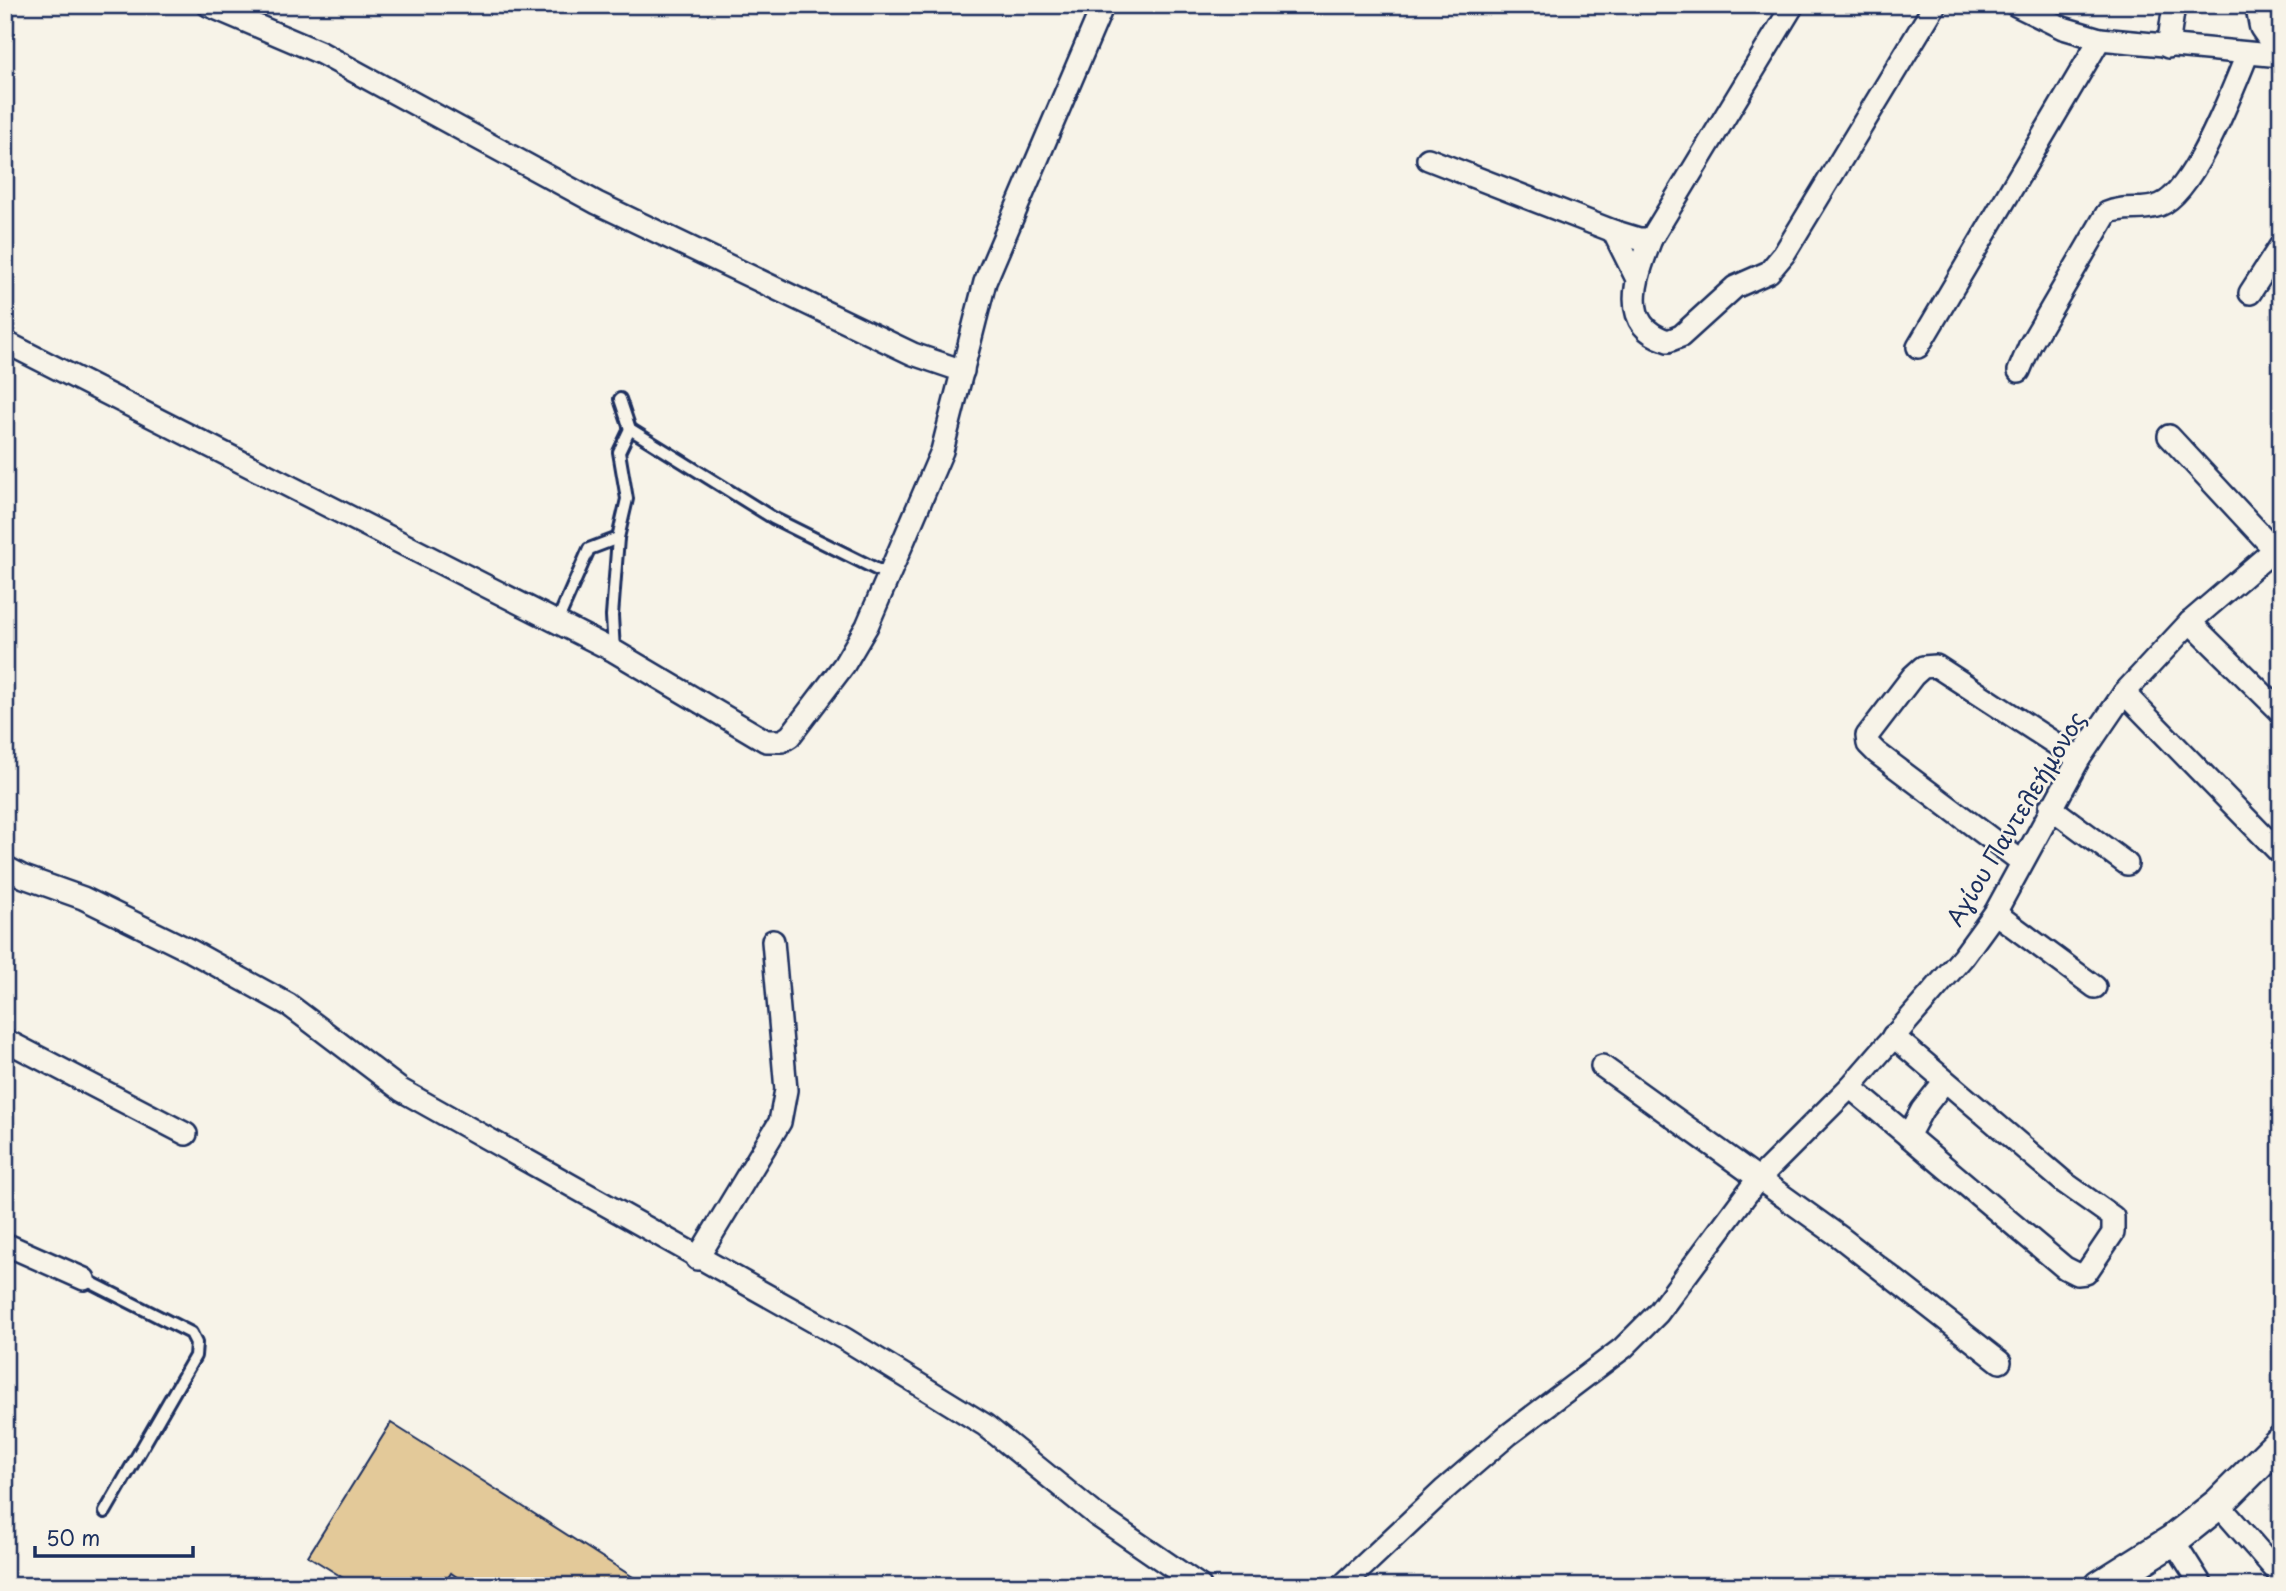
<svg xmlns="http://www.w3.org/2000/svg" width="2286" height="1591" viewBox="0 0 2286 1591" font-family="'Playpen Sans',sans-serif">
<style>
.building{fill:#e3c999;stroke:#1b2f5e;stroke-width:2}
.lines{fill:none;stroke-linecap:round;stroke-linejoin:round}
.lane-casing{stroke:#1b2f5e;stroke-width:16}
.street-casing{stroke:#1b2f5e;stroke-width:26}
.secondary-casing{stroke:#1b2f5e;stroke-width:35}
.lane{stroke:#f7f3e8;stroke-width:10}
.street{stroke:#f7f3e8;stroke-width:21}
.secondary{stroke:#f7f3e8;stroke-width:30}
.labels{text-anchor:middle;stroke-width:5;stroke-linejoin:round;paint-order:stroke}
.street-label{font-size:23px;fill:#1b2f5e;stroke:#f7f3e8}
</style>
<rect width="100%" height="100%" fill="#f7f3e8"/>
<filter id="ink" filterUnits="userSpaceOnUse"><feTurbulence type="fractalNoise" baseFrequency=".0143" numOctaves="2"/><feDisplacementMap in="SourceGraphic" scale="14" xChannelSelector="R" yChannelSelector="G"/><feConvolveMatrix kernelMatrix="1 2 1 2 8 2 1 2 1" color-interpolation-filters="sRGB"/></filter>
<g filter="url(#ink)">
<!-- building -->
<path class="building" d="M391 1423 472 1474 647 1586H470L451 1573 443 1586H355L337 1574 308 1556Z"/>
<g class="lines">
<!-- lane casing -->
<g class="lane-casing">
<g id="lane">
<path d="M620 399 630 429 773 518 890 576"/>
<path d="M557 622 589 549 618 538"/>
<path d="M614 651 612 616 618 538 627 499 619 452 630 429"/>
<path d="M84 1279 191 1333 196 1343 195 1356 105 1512"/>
</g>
</g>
<!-- street casing -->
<g class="street-casing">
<g id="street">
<path d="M208 5 321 53 597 203 913 354 963 371"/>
<path d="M2016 5 2063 28 2100 39 2281 56"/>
<path d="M2168 47 2174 5"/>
<path d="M1428 159 1613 231 1639 239H1651L1793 5"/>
<path d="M1613 231 1636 277"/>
<path d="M1651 239C1637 276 1617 325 1668 341L1681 336 1735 287 1769 272 1784 254 1935 5"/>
<path d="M2250 293 2281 245"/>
<path d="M5 342 614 651 766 741H782L790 736 844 665 867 626 942 451 985 282 1103 5"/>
<path d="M1918 347 2100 39"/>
<path d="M2019 371 2030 345 2107 213C2124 205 2142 212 2160 205 2194 192 2233 89 2247 55"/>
<path d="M2169 436 2274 549"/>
<path d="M2190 622 2281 712"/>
<path d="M2124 693 2281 854"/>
<path d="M2050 807 2127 864"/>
<path d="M2022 862 1877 753 1868 744 1867 736 1913 676 1923 667 1936 666 2079 759"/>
<path d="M5 867 24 877 83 898 191 951 289 1005 401 1090 845 1339 985 1425 1095 1514 1200 1586"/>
<path d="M1995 913 2095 987"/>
<path d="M5 1040 186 1134"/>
<path d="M1602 1066 1840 1237 2000 1362"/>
<path d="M1850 1087 2065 1268 2077 1274 2086 1273 2113 1233V1217L2065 1183 1893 1036"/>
<path d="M1908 1136 1922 1110 1944 1082"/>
<path d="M5 1244 84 1279"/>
<path d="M697 1259 780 1122 786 1090 773 941"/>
<path d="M2218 1504 2281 1576"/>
<path d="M2173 1540 2202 1586"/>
<path d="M1342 1586 1445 1489 1508 1435 1623 1348 1658 1313 1757 1180 1850 1087 1963 957 1995 913 2079 759 2124 693 2190 622 2281 544"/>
</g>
</g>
<!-- secondary casing -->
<g class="secondary-casing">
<g id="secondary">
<path d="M2261 5 2265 26 2281 49"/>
<path d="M2100 1586 2173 1540 2218 1504 2281 1441"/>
</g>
</g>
<!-- lane -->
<use href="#lane" class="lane"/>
<!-- street -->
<use href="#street" class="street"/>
<!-- secondary -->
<use href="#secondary" class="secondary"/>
</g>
</g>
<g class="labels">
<!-- street labels -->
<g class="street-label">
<text transform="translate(2016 819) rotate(-59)" y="8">Αγίου Παντελεήμονος</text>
</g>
</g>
<!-- margin -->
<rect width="2286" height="1591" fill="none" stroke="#f7f3e8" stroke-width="28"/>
<rect x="14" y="14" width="2258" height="1563" fill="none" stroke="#1b2f5e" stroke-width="2.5" filter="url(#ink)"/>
<!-- scale -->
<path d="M35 1546v10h158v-10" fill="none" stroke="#1b2f5e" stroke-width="3.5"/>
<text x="46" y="1546" font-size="21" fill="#1b2f5e" stroke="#f7f3e8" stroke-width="5" paint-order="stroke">50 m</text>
</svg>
